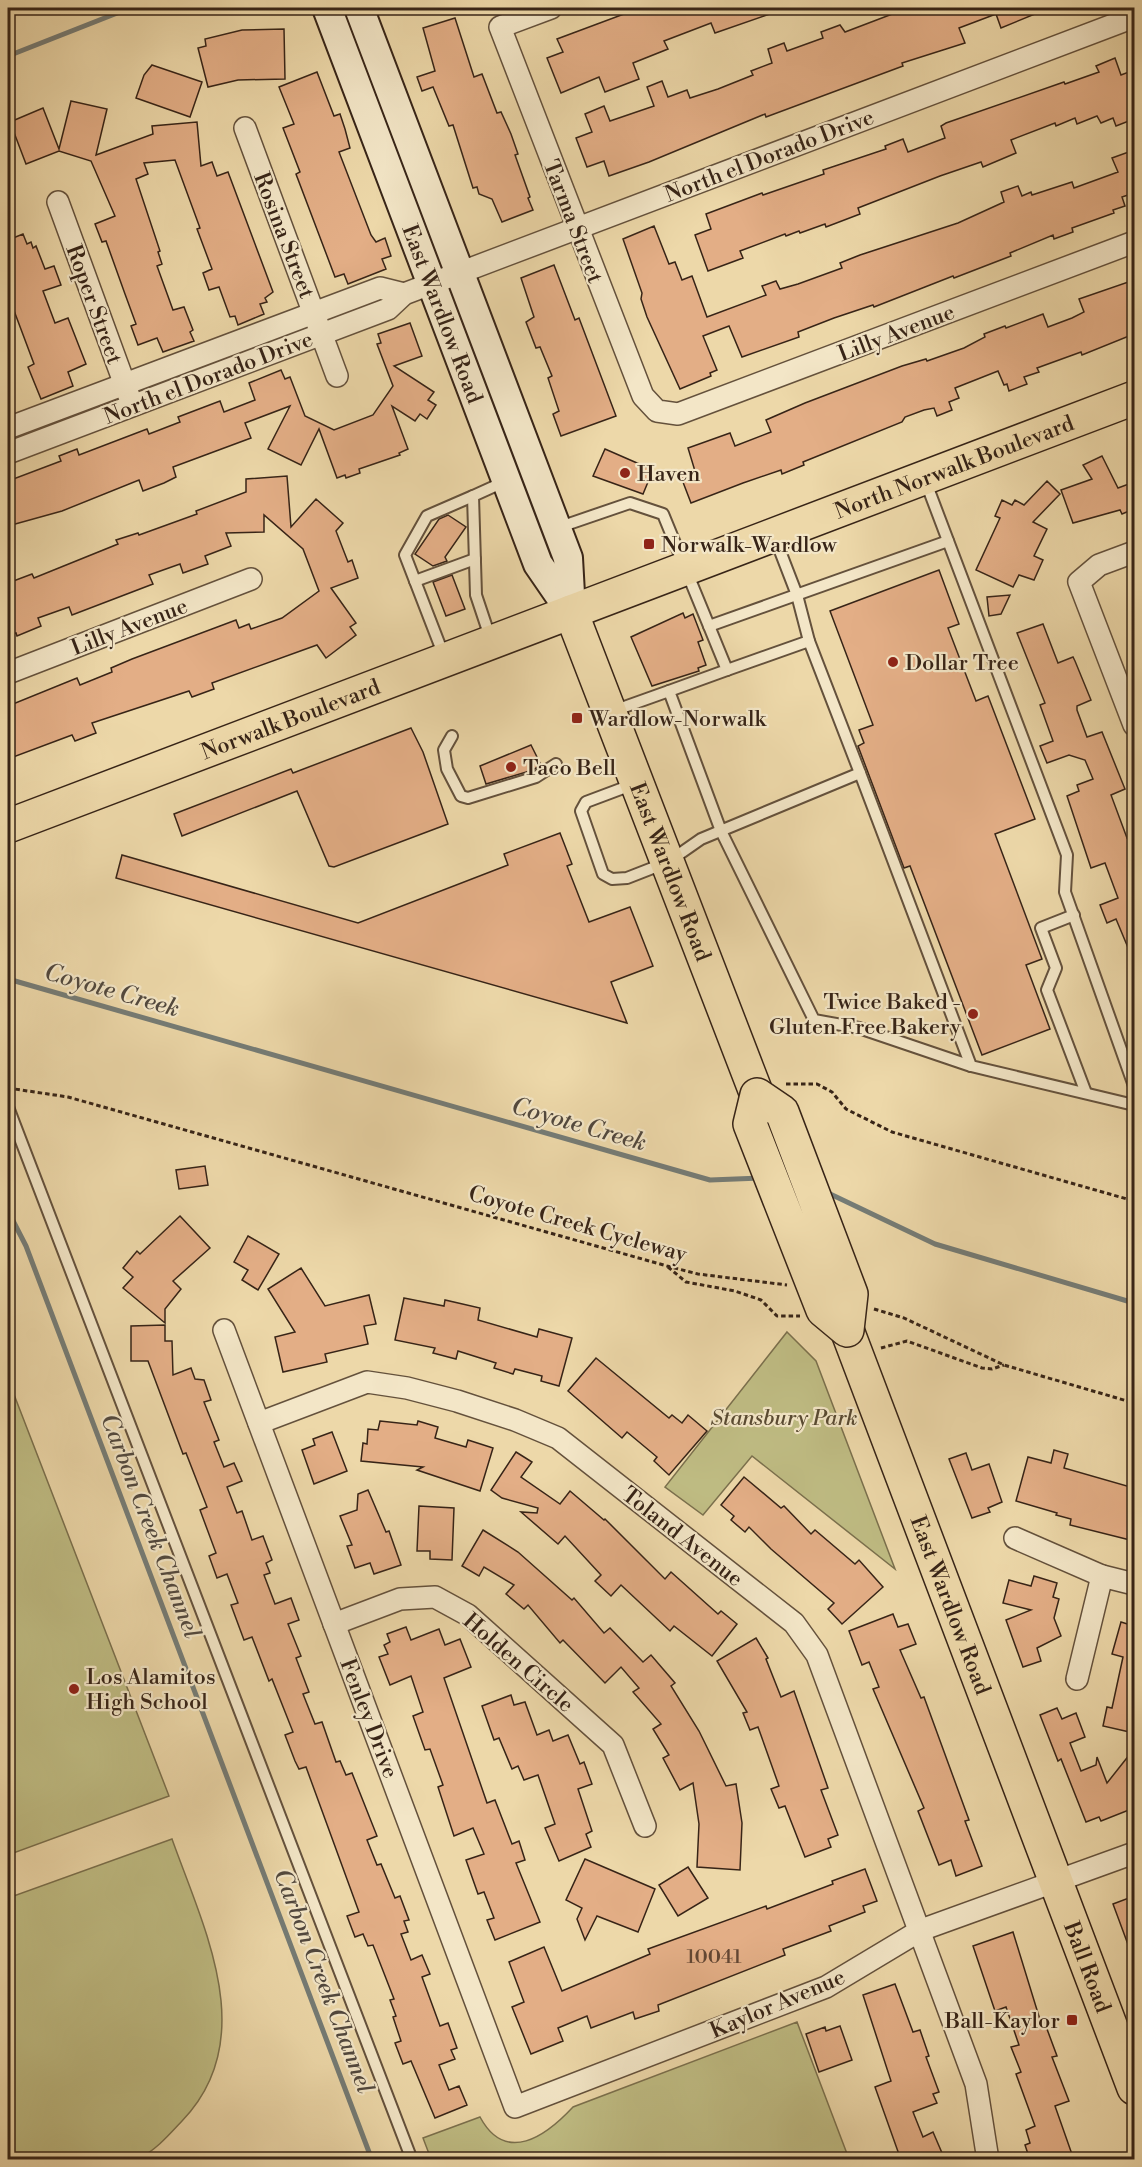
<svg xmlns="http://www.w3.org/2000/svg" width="1142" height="2167" viewBox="0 0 1142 2167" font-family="'Libre Bodoni',serif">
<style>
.green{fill:#bfbc83;stroke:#7b704d;stroke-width:1.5}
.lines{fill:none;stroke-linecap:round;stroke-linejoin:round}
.stream{stroke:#757c76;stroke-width:5}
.building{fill:#e3ae86;stroke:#372417;stroke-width:1.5}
.lane-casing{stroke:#64513c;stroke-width:14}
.street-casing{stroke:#64513c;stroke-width:24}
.secondary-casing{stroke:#372417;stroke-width:32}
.primary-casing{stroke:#372417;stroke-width:36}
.path{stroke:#372417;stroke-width:3;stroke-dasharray:4.5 3;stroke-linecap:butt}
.lane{stroke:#f3e6c7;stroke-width:10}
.street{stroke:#f3e6c7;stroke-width:21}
.secondary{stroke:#f3e6c7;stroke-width:28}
.primary{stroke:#edd8a9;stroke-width:33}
.primary-bridge-casing{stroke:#372417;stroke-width:36;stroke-linecap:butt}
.primary-bridge{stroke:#edd8a9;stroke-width:33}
.poi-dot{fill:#8f2418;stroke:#f3e6c7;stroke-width:2}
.labels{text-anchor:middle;stroke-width:4.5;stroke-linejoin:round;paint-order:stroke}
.number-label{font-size:20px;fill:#624633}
.street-label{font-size:22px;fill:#372417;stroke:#f3e6c7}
.poi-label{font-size:22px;fill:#372417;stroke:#f3e6c7;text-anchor:start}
.park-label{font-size:22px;font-style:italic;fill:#594a32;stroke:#f3e6c7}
.water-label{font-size:24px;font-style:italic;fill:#51483e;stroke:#f3e6c7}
</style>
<rect width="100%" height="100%" fill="#edd8a9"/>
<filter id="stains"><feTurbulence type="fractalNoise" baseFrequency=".00333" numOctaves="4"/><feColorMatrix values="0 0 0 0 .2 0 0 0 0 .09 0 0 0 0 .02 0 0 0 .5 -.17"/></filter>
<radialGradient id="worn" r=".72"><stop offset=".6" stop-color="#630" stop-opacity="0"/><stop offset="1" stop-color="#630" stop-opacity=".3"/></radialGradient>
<!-- green -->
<g class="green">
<path d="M787 1332 816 1361 895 1569 752 1456 703 1515 665 1487Z"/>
<path d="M8 1379 169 1796 8 1855Z"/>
<path d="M172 1839C204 1929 261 2039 182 2121 168 2136 156 2150 138 2159H8V1898Z"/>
<path d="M797 2022 849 2159H431L423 2138 480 2117C506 2165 546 2136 573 2107Z"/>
</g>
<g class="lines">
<!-- stream -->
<g class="stream">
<path d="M8 56 130 8"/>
<path d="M8 979 710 1180 761 1178"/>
<path d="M826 1192 935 1244 1134 1303"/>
<path d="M8 1211 26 1246 372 2160"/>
</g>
</g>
<!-- building -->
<g class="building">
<path d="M640 8H784V9L715 33 711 23 664 41 668 49 633 63 639 79 605 92 599 77 561 93 547 58 563 52 557 39Z"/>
<path d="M908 8 1047 9 1001 28 996 14 959 28 965 43 902 63 903 66 766 117 765 114 649 162 609 176 604 161 587 167 576 138 592 132 585 114 604 106 610 121 654 106 647 87 662 81 668 97 687 90 690 98 718 89 753 75 751 71 772 63 768 49 784 43 787 51 823 38 821 32 840 25 845 32Z"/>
<path d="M455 18 474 77 482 74 497 113 501 112 511 134 518 154 515 155 530 197 528 198 533 210 502 222 492 199 479 194 477 187 473 188 453 125 449 126 433 87 422 91 417 77 435 71 423 28Z"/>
<path d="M284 29 285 79 238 80 208 87 198 48 206 46 205 39 242 30Z"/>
<path d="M1115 58 1121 75 1134 70V119L1116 126 1113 118 1101 123 1097 116 1077 124 1075 118 1056 126 1055 123 1011 140 1016 153 983 167 981 162 940 176 858 208 860 214 826 227 825 224 800 233 799 231 786 236 785 234 740 251 743 258 708 271 695 235 711 229 706 214 762 193 763 195 824 174 823 170 886 149 885 146 903 139 908 152 945 138 941 126 946 123 1064 82 1065 84 1099 72 1096 66Z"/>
<path d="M152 65 202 82 190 117 136 98 144 75Z"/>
<path d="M317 72 334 116 340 114 345 129 350 148 339 152 371 235 376 242 385 238 391 256 382 259 386 269 348 284 344 274 335 277 296 174 300 172 283 128 294 124 279 87Z"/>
<path d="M71 101 107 109 96 155 153 134 152 126 197 122 201 166 212 162 217 176 228 172 273 292 265 298 267 302 260 304 264 314 238 325 235 316 230 317 219 287 209 290 203 273 212 269 197 229 200 228 175 160 144 163 148 174 136 179 160 251 158 252 162 264 157 266 173 310 184 307 193 330 190 332 194 341 163 352 157 338 138 345 131 326 136 324 125 294 106 241 102 242 95 224 115 216 91 161 59 151 26 164 10 122 43 108 59 149Z"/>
<path d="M1134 150V193L1122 197 1125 206 1113 210 1114 213 1072 228 1073 232 1054 239 1053 235 1010 253 1011 256 954 278 953 276 874 307 873 305 834 318 798 332 799 337 742 357 729 326 703 336 717 370 710 373 711 376 680 389 647 317 641 299 642 293 623 239 654 226 669 264 675 262 682 280 692 276 707 317 766 295 762 286 776 281 780 289 798 284 842 268 840 263 860 255 958 223 1004 202 1001 192 1018 186 1022 196 1031 192 1032 195 1072 182 1074 188 1118 172 1112 158Z"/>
<path d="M23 234 27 244 31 242 33 248 36 246 45 269 54 266 61 285 43 291 55 323 68 318 86 364 68 372 73 386 41 399 28 367 34 364 13 308 8 310V240Z"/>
<path d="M554 265 575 320 579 318 616 416 561 436 553 414 559 411 548 378 552 376 540 347 536 348 526 322 534 317 521 278Z"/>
<path d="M1134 280V334L1082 355 1081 352 1037 368 1039 372 1024 377 1027 384 1009 391 1007 384 1004 385 998 371 955 388 959 398 949 402 952 410 937 416 934 408 924 410 905 417 902 422 803 462 804 465 782 474 781 470 743 483 691 503 681 477 695 471 688 448 730 433 735 446 771 432 766 420 805 403 902 366 926 359 927 361 964 348 985 337 984 334 1005 326 1006 328 1043 314 1048 327 1072 318 1084 312 1079 299Z"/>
<path d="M410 323 422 356 394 366 434 392 428 400 436 405 427 419 420 414 415 421 392 406 408 449 399 453 400 455 359 469 360 473 346 478 345 475 337 478 319 429 301 465 268 449 290 406 245 423 251 438 173 467 176 477 164 483 143 491 139 480 62 511 8 526V481L61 461 59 456 77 449 79 455 147 429 149 434 180 422 178 417 220 401 224 412 255 400 249 383 281 370 285 379 290 377 305 416 334 430 373 415 393 386 377 344 381 343 378 334Z"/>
<path d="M605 449 653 470 643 494 593 476Z"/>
<path d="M1102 456 1118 488 1134 482V509L1122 514 1120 510 1073 523 1061 490 1092 479 1083 465Z"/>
<path d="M287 476 291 527 316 499 343 523 336 531 348 562 352 560 358 578 331 588 356 623 350 627 356 635 326 658 317 645 212 683 214 689 192 697 189 691 92 723 96 733 75 741 72 735 8 759V706L77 678 80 685 112 672 111 668 132 659 236 620 239 628 249 624 251 629 282 618 319 591 303 549 264 515V532L226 533 231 546 205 556 208 564 183 573 180 564 149 575 153 584 72 615 69 607 38 618 41 626 17 636 16 633 8 635V583L32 574 34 578 118 544 116 540 138 533 139 535 197 514 196 511 246 492V479Z"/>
<path d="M1047 481 1060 494 1033 522 1047 529 1034 556 1043 560 1034 580 1019 575 1013 587 976 570 1000 518 995 516 1002 500 1012 505 1015 500 1024 505Z"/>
<path d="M448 515 466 527 445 557 447 561 433 566 415 554 439 519Z"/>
<path d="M939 570 959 624 948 628 976 701 988 696 1035 819 995 834 1042 959 1026 965 1050 1029 982 1055 910 866 904 868 858 746 864 743 859 730 873 725 830 611Z"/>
<path d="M452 575 465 609 446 616 433 582Z"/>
<path d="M1010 595 1001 614 989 616 987 597Z"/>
<path d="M683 613 685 618 693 614 703 640 698 642 706 665 698 668 699 671 652 686 631 637Z"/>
<path d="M1043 624 1058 663 1073 657 1075 661 1091 700 1077 706V710L1087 737 1102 732 1125 789 1111 795 1127 838 1134 835V962L1116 919 1107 923 1100 905 1118 898 1105 863 1091 868 1067 796 1079 791 1077 785 1093 779 1085 760 1069 755 1047 763 1040 746 1053 741 1040 705 1045 703 1017 633Z"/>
<path d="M411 728 423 752 448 824 334 867 329 866 297 791 182 836 174 814 291 769 293 773Z"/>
<path d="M531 745 541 765 533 770 486 784 480 766Z"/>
<path d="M560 833 572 864 567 866 589 922 630 907 653 966 611 982 627 1023 116 878 122 855 358 923 508 865 504 854Z"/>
<path d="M205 1166 208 1185 179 1189 176 1170Z"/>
<path d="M180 1216 210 1248 173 1281 181 1289 165 1309V1323L123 1288 133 1277 123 1268 137 1251 140 1254Z"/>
<path d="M248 1236 279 1254 258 1290 242 1280 248 1270 234 1262Z"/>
<path d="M301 1268 325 1306 369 1295 376 1324 364 1326 368 1344 325 1354 327 1362 283 1372 275 1337 295 1332 268 1289Z"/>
<path d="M404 1298 444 1306 445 1300 480 1308 478 1320 537 1337 539 1329 572 1338 559 1386 541 1381 542 1376 515 1369 513 1374 494 1368 496 1363 458 1351 456 1359 433 1353 435 1348 395 1340Z"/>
<path d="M165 1325V1341H172L173 1375 191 1368 195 1379 204 1380 211 1400 204 1402 219 1440 214 1442 224 1467 234 1463 242 1481 227 1487 237 1513 242 1511 252 1540 263 1536 272 1560 266 1563 270 1573 264 1575 275 1604 291 1598 299 1620 288 1624 301 1656 296 1658 309 1692 303 1694 315 1724 322 1722 336 1762 340 1761 346 1775 352 1773 377 1836 367 1840 377 1865 381 1864 395 1898 400 1896 409 1920 404 1921 408 1932 401 1934 411 1960 422 1955 430 1974 422 1977 440 2026 448 2023 457 2048 451 2050 455 2059 439 2065 449 2090 459 2086 467 2105 435 2118 411 2061 403 2064 395 2043 401 2041 393 2017 396 2016 390 2000 394 1999 373 1945 368 1946 363 1934 355 1937 347 1916 359 1912 306 1767 299 1769 295 1761 285 1735 293 1732 272 1679 269 1681 252 1637 244 1640 231 1605 238 1603 227 1574 217 1578 209 1556 216 1553 200 1510 207 1507 186 1453 183 1454 148 1361H131V1326Z"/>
<path d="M596 1358 669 1418 672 1415 682 1423 688 1415 707 1431 669 1475 654 1461 657 1457 627 1432 622 1438 568 1391Z"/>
<path d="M380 1421 417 1425 418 1421 438 1427 435 1438 466 1447 468 1440 493 1448 480 1491 417 1470 423 1467 361 1461 363 1443 367 1444 368 1429 378 1430Z"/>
<path d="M332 1432 347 1471 314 1484 302 1450 315 1445 313 1439Z"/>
<path d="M1054 1450 1068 1454 1064 1468 1134 1488V1541L1070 1525 1071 1519 1056 1515 1057 1513 1016 1501 1028 1457 1051 1463Z"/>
<path d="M516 1452 532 1462 521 1477 560 1504 570 1491 604 1520 605 1519 665 1579 671 1572 718 1614 721 1611 737 1624 712 1656 674 1626 670 1631 621 1585 611 1596 595 1581 601 1575 565 1536 558 1544 521 1512 537 1513 538 1508 502 1498 491 1490Z"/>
<path d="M966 1453 972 1470 989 1464 1002 1502 988 1508 990 1512 972 1518 949 1459Z"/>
<path d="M744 1477 781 1508 784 1506 811 1534 815 1530 855 1564 859 1560 883 1587 842 1624 828 1609 834 1603 771 1549 749 1527 745 1532 731 1520 734 1516 721 1505Z"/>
<path d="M368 1490 386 1532 389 1531 401 1565 374 1574 370 1563 355 1568 347 1546 352 1545 340 1516 357 1510 358 1494Z"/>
<path d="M419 1506 454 1508 452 1560 430 1559V1551H417Z"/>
<path d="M483 1530 518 1552 572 1600 574 1598 604 1633 610 1628 643 1662 651 1655 675 1683 671 1686 699 1731 726 1786 736 1784 742 1823 740 1870 697 1867 699 1824 693 1783 680 1790 663 1758 669 1755 653 1729 661 1724 633 1692 639 1688 621 1667 605 1683 563 1640 560 1643 528 1605 524 1609 506 1594 514 1585 484 1567 479 1576 462 1566Z"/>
<path d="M1034 1576 1057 1583 1053 1597 1059 1599 1054 1618 1061 1636 1037 1648 1041 1661 1023 1667 1006 1620 1031 1610 1003 1603 1009 1580 1031 1586Z"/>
<path d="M893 1614 898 1627 908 1624 916 1644 900 1650 921 1698 924 1697 969 1820 965 1821 982 1866 956 1876 951 1860 939 1865 918 1811 924 1808 873 1689 879 1687 869 1662 862 1665 849 1631Z"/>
<path d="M1121 1622 1134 1626V1733L1103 1726 1107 1707 1112 1708 1123 1657 1112 1654Z"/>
<path d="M406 1627 411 1640 439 1629 445 1645 460 1639 471 1667 444 1678 487 1803 495 1800 512 1844 519 1841 525 1860 516 1863 540 1922 495 1940 487 1920 494 1918 484 1892 478 1894 466 1860 484 1854 473 1828 454 1836 438 1787 443 1785 430 1749 425 1750 413 1716 423 1712 411 1676 390 1685 379 1657 388 1654 384 1645 390 1642 387 1634Z"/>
<path d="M756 1638 768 1658 766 1659 781 1697 794 1691 828 1788 821 1790 838 1835 828 1839 831 1847 805 1857 785 1806 779 1808 771 1789 779 1786 758 1727 750 1730 743 1713 747 1712 717 1661Z"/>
<path d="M511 1695 514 1705 525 1702 537 1735 549 1730 553 1741 568 1735 580 1764 584 1762 592 1784 578 1789 592 1831 586 1834 591 1847 559 1861 545 1828 555 1824 538 1775 524 1780 518 1766 512 1769 499 1738 494 1740 482 1706Z"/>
<path d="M1057 1708 1062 1719 1076 1713 1085 1737 1070 1743 1081 1771 1096 1765 1097 1757 1107 1783 1134 1749V1808L1101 1821 1099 1817 1086 1822 1061 1759 1058 1761 1040 1715Z"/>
<path d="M585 1859 655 1889 638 1932 597 1916 585 1940 577 1919 582 1908 566 1900Z"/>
<path d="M688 1867 708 1898 678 1916 659 1885Z"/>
<path d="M865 1869 877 1901 863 1906 865 1912 829 1926 831 1931 783 1949 785 1955 658 2005 659 2011 635 2019 633 2012 591 2028 587 2016 558 2028 563 2041 531 2054 512 2007 524 2002 509 1962 544 1947 562 1991 650 1954 648 1949 766 1906 767 1909 833 1884 832 1881Z"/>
<path d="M1134 1896V1958H1133L1113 1904Z"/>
<path d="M1013 1932 1041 2023 1044 2021 1057 2056 1052 2057 1069 2101 1055 2106 1074 2160H1030L1025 2145 1030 2143 1026 2130 1035 2126 1016 2074 1021 2072 1011 2047 1019 2045 1006 2007 995 2011 973 1946Z"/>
<path d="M895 1984 913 2032 920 2030 929 2056 926 2057 939 2092 933 2094 937 2103 913 2112 923 2137 933 2132 942 2153 927 2160H901L875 2087 891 2081 863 1995Z"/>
<path d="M840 2026 852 2060 819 2072 806 2034 825 2027 826 2031Z"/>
</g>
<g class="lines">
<!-- lane casing -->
<g class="lane-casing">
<g id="lane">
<path d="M925 480 1067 855 1065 892 1134 1086"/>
<path d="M557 528 630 503 663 514 709 626"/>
<path d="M775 538 797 595 809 641"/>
<path d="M948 541 709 626 727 670 669 691 721 831 814 1020 859 1028 971 1066"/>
<path d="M415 581 475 559"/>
<path d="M491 640 476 595 473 496 506 481"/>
<path d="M444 656 405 555 427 516 473 496"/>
<path d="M727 670 809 641 860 773"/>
<path d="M613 711 669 691"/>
<path d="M452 736 444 750 447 769 461 796 468 798 536 777 556 764"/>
<path d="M634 784 586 802 581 811 603 874 612 879 627 878 668 862 701 839 860 773 971 1066 1134 1105"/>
<path d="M1074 915 1041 928 1056 968 1047 990 1086 1093"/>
<path d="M8 1107 412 2160"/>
</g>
</g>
<!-- street casing -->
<g class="street-casing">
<g id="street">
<path d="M551 8 500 27 643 396 657 411 678 414 1134 242"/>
<path d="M245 128 337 376"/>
<path d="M58 202 129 396"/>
<path d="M8 428 380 288 404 294"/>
<path d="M8 453 388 309 404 294 1134 17"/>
<path d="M1134 552 1099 565 1079 582 1134 725"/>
<path d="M8 673 251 579"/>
<path d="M224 1330 515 2107 826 1987 921 1930 1134 1853"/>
<path d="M259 1423 367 1382 407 1388 457 1401 515 1420 558 1438 794 1623 817 1655 976 2084 988 2160"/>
<path d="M1015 1538 1102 1576 1134 1584"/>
<path d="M334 1624 400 1599 435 1597 468 1615 613 1745 645 1826"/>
<path d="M1077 1679 1102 1576"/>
</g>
</g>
<!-- secondary casing -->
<g class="secondary-casing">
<g id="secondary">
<path id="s1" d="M327 8 538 564 571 612"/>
<path d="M359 8 568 558 571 612"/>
</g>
</g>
<!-- primary casing -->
<g class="primary-casing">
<g id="primary">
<path id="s2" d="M571 612 757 1095"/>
<path id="s3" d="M8 826 1134 398"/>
<path id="s4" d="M847 1330 1134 2088"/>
</g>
</g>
<!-- path -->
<g class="path">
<path d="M786 1084H817L832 1092 846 1109 892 1132 1134 1201"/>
<path d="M8 1088 68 1097 667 1266 698 1274 787 1285"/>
<path d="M668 1267 686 1282 735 1291 761 1300 777 1316H800"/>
<path d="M874 1309 904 1318 1004 1365 1134 1403"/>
<path d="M881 1348 907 1341 982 1368 992 1369 1004 1365"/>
</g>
<!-- lane -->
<use href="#lane" class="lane"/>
<!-- street -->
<use href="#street" class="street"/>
<!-- secondary -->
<use href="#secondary" class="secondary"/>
<!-- primary -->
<use href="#primary" class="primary"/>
<!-- primary-bridge casing -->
<g class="primary-bridge-casing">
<path id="primary-bridge" d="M757 1095 782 1112 851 1294 847 1330 823 1310 750 1124Z"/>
</g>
<!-- primary-bridge -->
<use href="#primary-bridge" class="primary-bridge"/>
</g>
<!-- markers -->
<g class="poi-dot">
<circle cx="625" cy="473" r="6"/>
<rect x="643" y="538" width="12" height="12" rx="3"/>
<circle cx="893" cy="662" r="6"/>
<rect x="571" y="712" width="12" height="12" rx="3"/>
<circle cx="511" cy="767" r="6"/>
<circle cx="973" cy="1014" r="6"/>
<circle cx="74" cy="1689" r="6"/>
<rect x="1066" y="2014" width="12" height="12" rx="3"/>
</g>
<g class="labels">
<!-- number labels -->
<g class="number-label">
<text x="714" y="1963">10041</text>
</g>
<!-- street labels -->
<g class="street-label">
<text transform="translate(769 155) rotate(-21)" y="8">North el Dorado Drive</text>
<text transform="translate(574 221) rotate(69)" y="8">Tarma Street</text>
<text transform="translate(285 235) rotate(69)" y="8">Rosina Street</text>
<text transform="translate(95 304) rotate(70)" y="8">Roper Street</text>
<text dy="8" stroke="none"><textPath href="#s1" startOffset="327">East Wardlow Road</textPath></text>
<text transform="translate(896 332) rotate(-21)" y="8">Lilly Avenue</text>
<text transform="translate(208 377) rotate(-21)" y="8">North el Dorado Drive</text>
<text dy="8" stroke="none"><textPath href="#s3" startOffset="1012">North Norwalk Boulevard</textPath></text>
<text transform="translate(129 626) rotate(-21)" y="8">Lilly Avenue</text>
<text dy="8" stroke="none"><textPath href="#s3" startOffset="302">Norwalk Boulevard</textPath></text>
<text dy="8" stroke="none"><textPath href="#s2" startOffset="278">East Wardlow Road</textPath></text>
<text transform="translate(578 1223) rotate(16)" y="8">Coyote Creek Cycleway</text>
<text transform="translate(683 1536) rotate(38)" y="8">Toland Avenue</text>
<text dy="8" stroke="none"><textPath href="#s4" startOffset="294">East Wardlow Road</textPath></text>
<text transform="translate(519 1662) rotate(41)" y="8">Holden Circle</text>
<text transform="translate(370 1718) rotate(69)" y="8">Fenley Drive</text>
<text dy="8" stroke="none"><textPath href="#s4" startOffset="681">Ball Road</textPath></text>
<text transform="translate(777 2003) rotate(-23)" y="8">Kaylor Avenue</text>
</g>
<!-- poi labels -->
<g class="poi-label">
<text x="637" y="481">Haven</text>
<text x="661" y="552">Norwalk-Wardlow</text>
<text x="905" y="670">Dollar Tree</text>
<text x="589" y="726">Wardlow-Norwalk</text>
<text x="523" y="775">Taco Bell</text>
<text x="961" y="1009" text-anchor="end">Twice Baked -<tspan x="961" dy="25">Gluten Free Bakery</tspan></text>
<text x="86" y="1684">Los Alamitos<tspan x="86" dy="25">High School</tspan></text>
<text x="1060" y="2028" text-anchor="end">Ball-Kaylor</text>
</g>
<!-- park labels -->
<g class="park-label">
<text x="784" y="1425">Stansbury Park</text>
</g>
<!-- water labels -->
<g class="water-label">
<text transform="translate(112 990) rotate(16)" y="8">Coyote Creek</text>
<text transform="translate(579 1124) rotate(16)" y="8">Coyote Creek</text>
<text transform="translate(151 1526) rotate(69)" y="8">Carbon Creek Channel</text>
<text transform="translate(324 1981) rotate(69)" y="8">Carbon Creek Channel</text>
</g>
</g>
<!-- margin -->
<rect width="1142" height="2167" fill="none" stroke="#edd8a9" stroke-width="30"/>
<rect x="9" y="9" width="1124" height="2149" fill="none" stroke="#372417" stroke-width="3"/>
<rect x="15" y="15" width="1112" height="2137" fill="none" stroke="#372417" stroke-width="1.5"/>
<rect width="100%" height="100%" filter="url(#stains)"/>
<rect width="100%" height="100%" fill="url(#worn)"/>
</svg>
